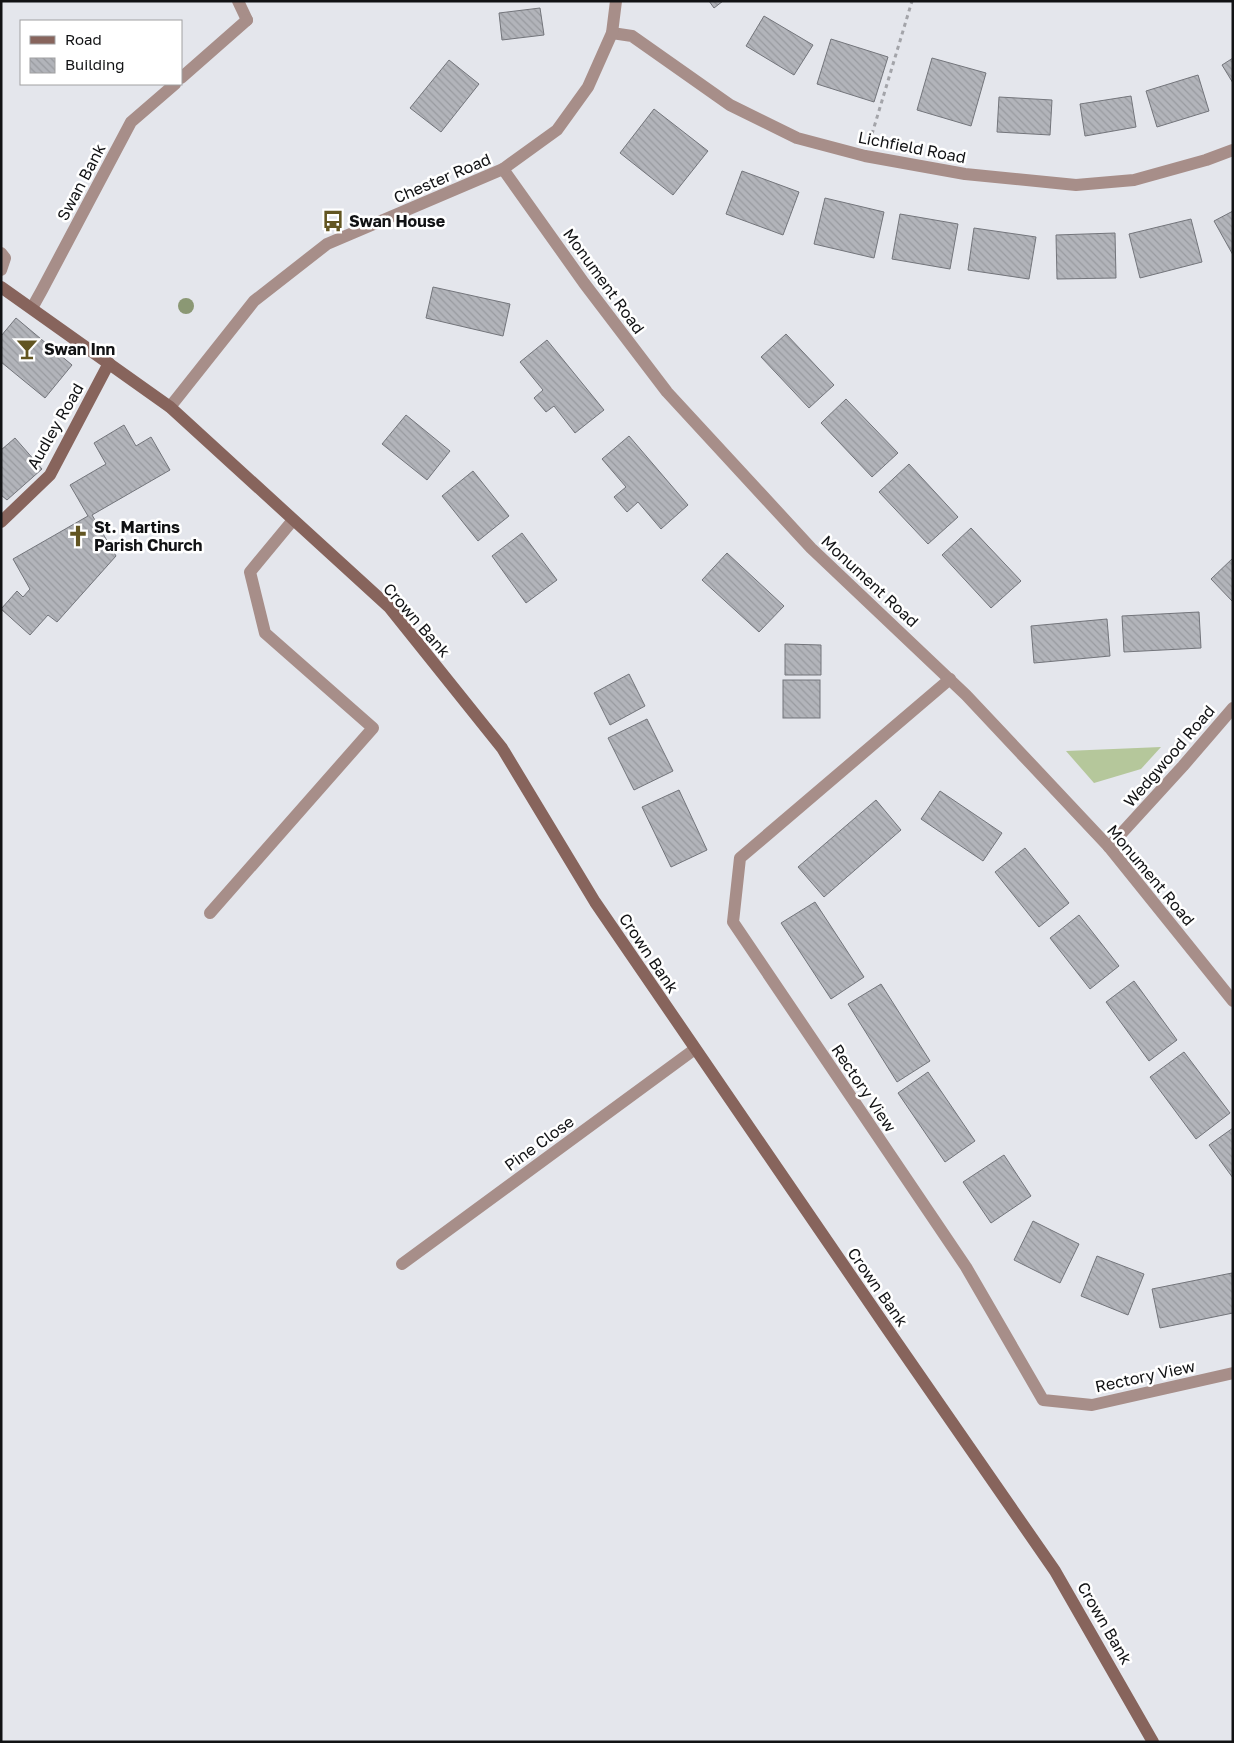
<svg xmlns="http://www.w3.org/2000/svg" width="1234" height="1743" viewBox="0 0 1234 1743" font-family="'Golos Text',sans-serif">
<style>
.green{fill:#b5c79b}
.building{fill:url(#building-back-hatch);stroke:#73757b}
.lines{fill:none;stroke-linecap:round;stroke-linejoin:round}
.path{stroke:#a3a4a9;stroke-width:3;stroke-dasharray:4 4;stroke-linecap:butt}
.lane{stroke:#a78e89;stroke-width:12}
.street{stroke:#a78e89;stroke-width:12}
.secondary{stroke:#87645c;stroke-width:12}
.tree{fill:#8b9874}
.labels{text-anchor:middle;stroke-width:5;stroke-linejoin:round;paint-order:stroke}
.street-label{font-size:16px;fill:#111214;stroke:#fff}
.poi-label{font-size:16px;font-weight:bold;fill:#111214;stroke:#fff;text-anchor:start}
</style>
<defs>
<pattern id="building-back-hatch" width="6" height="6" patternUnits="userSpaceOnUse" patternTransform="scale(1.25)"><rect width="6" height="6" fill="#b2b4ba"/><path d="M-1 5l2 2M0 0l6 6M5-1l2 2" fill="none" stroke="#989a9f"/></pattern>
</defs>
<rect width="100%" height="100%" fill="#e4e6ec"/>
<!-- green -->
<path class="green" d="M1161 747 1141 769 1094 783 1066 751Z"/>
<!-- building -->
<g class="building">
<path d="M709 1H723L714 8Z"/>
<path d="M540 8 544 35 502 40 499 13Z"/>
<path d="M764 16 813 45 794 75 746 46Z"/>
<path d="M831 39 888 57 874 102 817 84Z"/>
<path d="M932 58 986 73 971 126 917 110Z"/>
<path d="M1233 58V83L1222 65Z"/>
<path d="M449 60 479 84 441 132 410 108Z"/>
<path d="M1198 75 1209 111 1157 127 1146 91Z"/>
<path d="M1131 96 1136 127 1085 136 1080 104Z"/>
<path d="M999 97 1052 100 1050 135 997 132Z"/>
<path d="M654 109 708 151 673 195 620 153Z"/>
<path d="M742 171 799 192 783 235 726 214Z"/>
<path d="M825 198 884 212 874 258 814 244Z"/>
<path d="M1233 211V255L1214 221Z"/>
<path d="M900 214 958 224 950 269 892 259Z"/>
<path d="M1191 219 1202 262 1140 278 1129 234Z"/>
<path d="M974 228 1036 237 1029 279 968 270Z"/>
<path d="M1115 233 1116 278 1057 279 1056 235Z"/>
<path d="M433 287 510 304 503 336 426 318Z"/>
<path d="M16 318 72 365 45 398 1 362V336Z"/>
<path d="M786 334 834 385 809 408 761 357Z"/>
<path d="M547 340 604 410 575 433 554 406 546 412 534 398 543 390 520 362Z"/>
<path d="M846 399 898 453 872 477 821 423Z"/>
<path d="M406 415 450 451 427 480 382 444Z"/>
<path d="M124 425 136 446 151 437 170 470 92 515 116 556 57 622 48 615 30 635 1 609 17 591 23 597 30 589 13 559 88 516 70 485 106 464 94 443Z"/>
<path d="M629 436 688 505 661 529 638 502 627 512 614 497 626 487 602 459Z"/>
<path d="M15 438 42 469 7 500 1 495V450Z"/>
<path d="M909 464 958 517 928 544 879 492Z"/>
<path d="M473 471 509 516 478 541 442 496Z"/>
<path d="M971 528 1021 581 991 608 942 555Z"/>
<path d="M522 533 557 580 526 603 492 556Z"/>
<path d="M727 553 784 606 759 632 702 580Z"/>
<path d="M1233 558V602L1211 579Z"/>
<path d="M1199 612 1201 648 1124 652 1122 616Z"/>
<path d="M1107 619 1110 656 1034 663 1031 626Z"/>
<path d="M785 644 821 645V675H785Z"/>
<path d="M629 674 645 706 610 725 594 693Z"/>
<rect x="783" y="680" width="37" height="38"/>
<path d="M647 719 673 771 634 790 608 738Z"/>
<path d="M679 790 707 850 671 867 642 807Z"/>
<path d="M940 791 1002 833 983 861 921 819Z"/>
<path d="M876 800 901 830 824 897 798 867Z"/>
<path d="M1025 848 1069 903 1039 927 995 872Z"/>
<path d="M815 902 864 977 831 999 781 923Z"/>
<path d="M1079 915 1119 966 1090 989 1050 938Z"/>
<path d="M1134 981 1177 1040 1149 1061 1106 1002Z"/>
<path d="M881 984 930 1061 897 1082 848 1004Z"/>
<path d="M1184 1052 1230 1113 1196 1139 1150 1077Z"/>
<path d="M928 1072 975 1141 945 1162 898 1093Z"/>
<path d="M1233 1128V1178L1209 1145Z"/>
<path d="M1004 1155 1031 1196 991 1223 963 1182Z"/>
<path d="M1033 1221 1079 1244 1060 1283 1014 1260Z"/>
<path d="M1097 1256 1144 1274 1128 1315 1081 1296Z"/>
<path d="M1232 1273 1233 1313 1160 1328 1152 1289Z"/>
</g>
<g class="lines">
<!-- path -->
<path class="path" d="M872 134 912 1"/>
<!-- lane -->
<g class="lane">
<path d="M238 1 247 20"/>
<path d="M1 253 5 258 1 270"/>
<path d="M210 913 373 728 265 633 250 572 293 520"/>
</g>
<!-- street -->
<g class="street">
<path d="M612 33 632 36 730 105 797 138 865 156 965 174 1076 185 1134 180 1206 160 1233 150"/>
<path d="M181 78 247 20"/>
<path d="M503 169 584 283 667 392 811 548 966 695 1109 847 1233 1001"/>
<path d="M32 308 42 290 131 122 175 84"/>
<path d="M170 407 254 301 327 244 503 169 557 130 588 87 612 33 616 1"/>
<path d="M950 679 740 858 733 922 966 1267 1043 1400 1092 1405 1233 1373"/>
<path d="M1109 847 1183 766 1233 708"/>
<path d="M402 1264 695 1049"/>
</g>
<!-- secondary -->
<g class="secondary">
<path d="M1 287 170 407 389 607 502 748 595 902 886 1327 1055 1571 1153 1742"/>
<path d="M1 522 50 475 109 363"/>
</g>
</g>
<!-- trees -->
<circle class="tree" cx="186" cy="306" r="8"/>
<!-- icons -->
<defs>
<g id="bus-bare" transform="scale(1.725)"><path d="M-5-6H5V4H4V6H2V4H-2V6H-4V4H-5ZM-3.5-4V0h7V-4ZM-3.5 1.2v1.5H-2V1.2ZM2 1.2v1.5H3.5V1.2Z" fill="#625521" stroke="#fff" stroke-width="2.5" paint-order="stroke"/></g>
<g id="bar-bare" transform="scale(1.725)"><path d="M-6-5H6L.8 .8V4.5H3.5V6h-7V4.5H-.8V.8Z" fill="#625521" stroke="#fff" stroke-width="2.5" paint-order="stroke"/></g>
<g id="church-bare" transform="scale(1.725)"><path d="M-1.2-6h2.4v3.5h3.3v2.4h-3.3V6h-2.4V-.1h-3.3v-2.4h3.3Z" fill="#625521" stroke="#fff" stroke-width="2.5" paint-order="stroke"/></g>
</defs>
<g fill-rule="evenodd">
<use href="#bus-bare" x="333" y="221"/>
<use href="#bar-bare" x="27" y="349"/>
<use href="#church-bare" x="78" y="536"/>
</g>
<g class="labels">
<!-- street labels -->
<g class="street-label">
<text transform="translate(912 147) rotate(11)" y="6">Lichfield Road</text>
<text transform="translate(442 178) rotate(-23)" y="6">Chester Road</text>
<text transform="translate(81 182) rotate(-62)" y="6">Swan Bank</text>
<text transform="translate(604 281) rotate(54)" y="6">Monument Road</text>
<text transform="translate(55 426) rotate(-60)" y="6">Audley Road</text>
<text transform="translate(870 581) rotate(43)" y="6">Monument Road</text>
<text transform="translate(417 620) rotate(49)" y="6">Crown Bank</text>
<text transform="translate(1169 756) rotate(-49)" y="6">Wedgwood Road</text>
<text transform="translate(1151 875) rotate(50)" y="6">Monument Road</text>
<text transform="translate(649 953) rotate(56)" y="6">Crown Bank</text>
<text transform="translate(864 1088) rotate(56)" y="6">Rectory View</text>
<text transform="translate(539 1143) rotate(-36)" y="6">Pine Close</text>
<text transform="translate(878 1287) rotate(55)" y="6">Crown Bank</text>
<text transform="translate(1145 1376) rotate(-12)" y="6">Rectory View</text>
<text transform="translate(1105 1623) rotate(60)" y="6">Crown Bank</text>
</g>
<!-- poi labels -->
<g class="poi-label">
<text x="349" y="227">Swan House</text>
<text x="44" y="355">Swan Inn</text>
<text x="94" y="533">St. Martins<tspan x="94" dy="18">Parish Church</tspan></text>
</g>
</g>
<!-- border -->
<rect width="1234" height="1743" fill="none" stroke="#111214" stroke-width="5"/>
<!-- legend -->
<rect x="20" y="20" width="162" height="65" fill="#ffffff" stroke="#a0a0a1"/>
<rect x="30" y="36" width="25" height="8" fill="#87645c" stroke="#a0a0a1"/>
<text x="65" y="45" font-size="15" fill="#111214">Road</text>
<rect x="30" y="58" width="25" height="15" fill="url(#building-back-hatch)" stroke="#a0a0a1"/>
<text x="65" y="70" font-size="15" fill="#111214">Building</text>
</svg>
